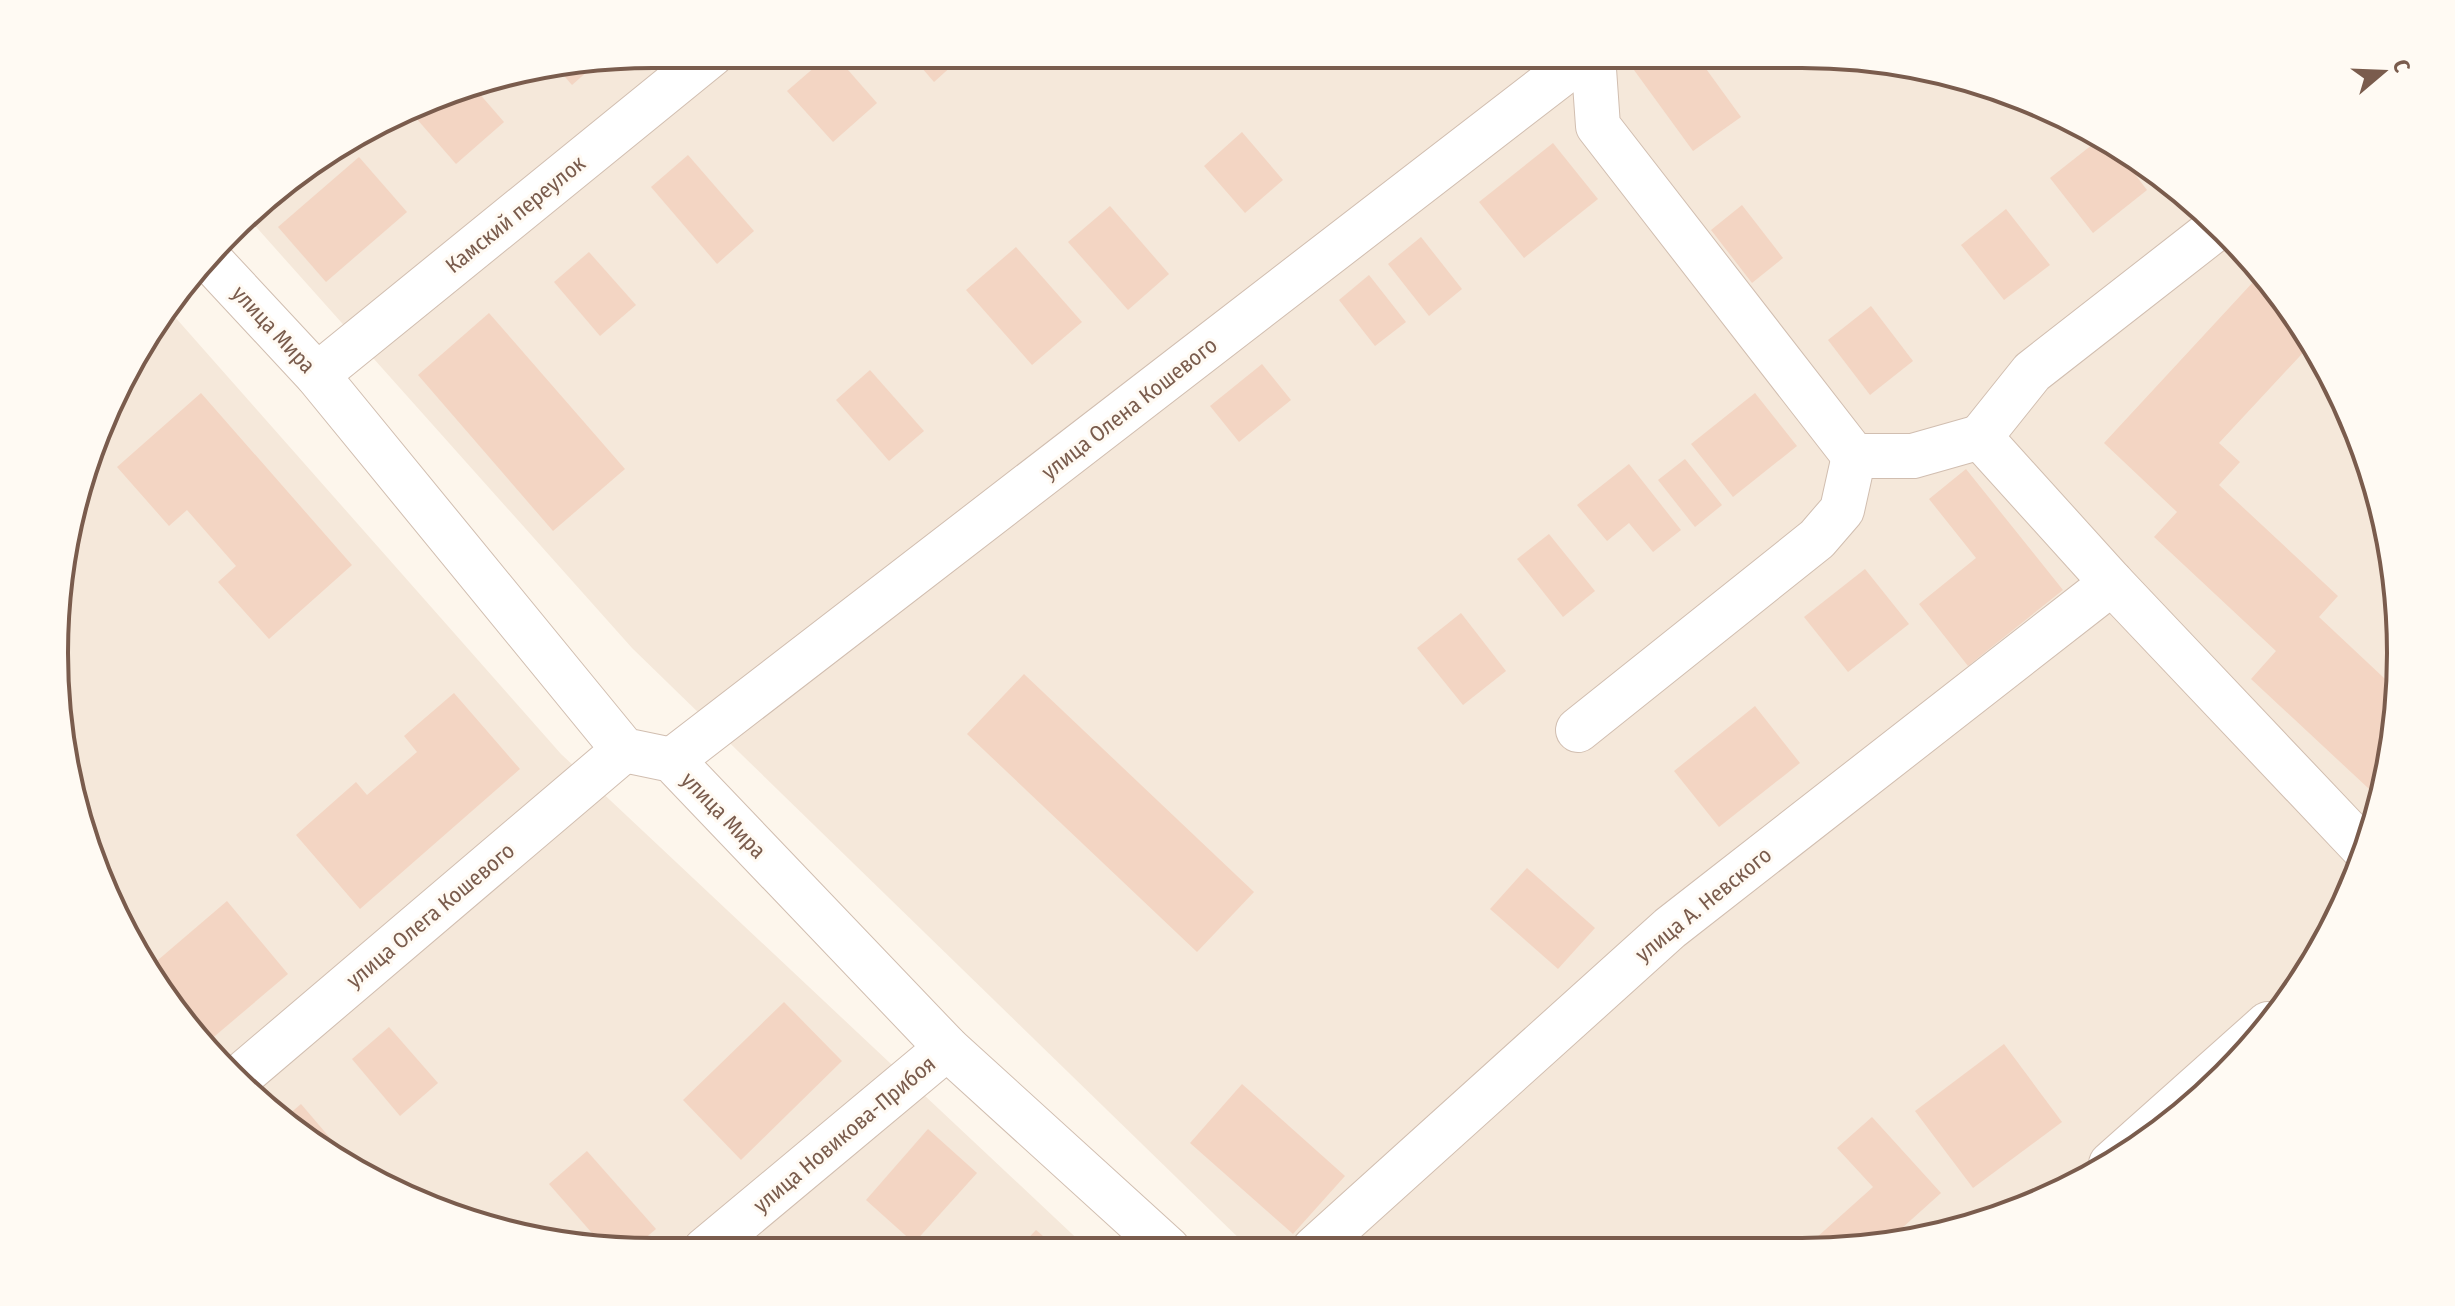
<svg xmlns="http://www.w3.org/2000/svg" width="2455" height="1306" viewBox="0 0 2455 1306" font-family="'Fira Sans Condensed',sans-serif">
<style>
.residential{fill:#f5e8da}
.building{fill:#f3d5c3}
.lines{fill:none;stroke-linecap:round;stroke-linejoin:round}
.minor-casing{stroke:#d1beb0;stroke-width:46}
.minor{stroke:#fff;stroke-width:44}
.labels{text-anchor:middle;stroke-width:6;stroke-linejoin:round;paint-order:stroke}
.street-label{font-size:22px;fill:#7a5c4d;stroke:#fffaf3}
.rim{fill:none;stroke:#7a5c4d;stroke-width:4}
</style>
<rect width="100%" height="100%" fill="#fdf6ec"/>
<!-- residential -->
<g class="residential">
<path d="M653 54 1841 55 1957 75 2067 116 2167 178 2253 258 2321 354 2369 461 2396 575 2400 693 2380 808 2339 918 2252 1048 2135 1151 2031 1207 1881 1247 1250 1249 632 648 249 219 288 178 460 86Z"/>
<path d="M167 308 561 754 1088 1249 614 1251 498 1232 388 1190 288 1128 203 1048 100 883 55 693 74 498 155 321Z"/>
</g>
<!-- building -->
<g class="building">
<path d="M830 54H834L877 103 833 142 787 91Z"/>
<path d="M910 54H965L934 82Z"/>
<path d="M1655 55H1696L1741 117 1693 151 1634 70Z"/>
<path d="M597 63 572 85 559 70Z"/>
<path d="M471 84 504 122 456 164 416 118 442 96 460 86Z"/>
<path d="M1242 132 1283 180 1245 213 1204 166Z"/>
<path d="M2102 137 2111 143 2147 190 2093 233 2050 178Z"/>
<path d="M1553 143 1598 199 1524 258 1479 202Z"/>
<path d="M688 155 754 231 717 264 651 187Z"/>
<path d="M359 157 407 212 326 282 278 227Z"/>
<path d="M1742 205 1783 258 1752 283 1711 230Z"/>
<path d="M1110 206 1169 274 1128 310 1068 242Z"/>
<path d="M2006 209 2050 265 2004 300 1961 245Z"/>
<path d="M1421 237 1462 289 1429 316 1388 264Z"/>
<path d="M1016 247 1082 322 1032 365 966 290Z"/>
<path d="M589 252 636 305 600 336 554 282Z"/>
<path d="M1369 275 1406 322 1375 346 1339 300Z"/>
<path d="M2254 281 2297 321 2313 342 2219 443 2240 462 2219 485 2338 596 2319 617 2400 693 2382 801 2251 679 2276 651 2154 537 2177 512 2104 443Z"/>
<path d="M1871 306 1913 361 1870 395 1828 340Z"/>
<path d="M489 313 625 469 553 531 418 375Z"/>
<path d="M1262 364 1291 400 1239 442 1210 406Z"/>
<path d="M870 370 924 431 889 461 836 400Z"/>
<path d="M201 393 352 565 269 639 218 582 236 566 187 510 169 526 117 467Z"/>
<path d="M1755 393 1797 446 1733 497 1691 444Z"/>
<path d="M1685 459 1722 505 1695 527 1658 480Z"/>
<path d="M1629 464 1681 530 1653 552 1629 523 1607 541 1577 505Z"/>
<path d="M1966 469 2063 590 1968 666 1919 604 1976 558 1929 499Z"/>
<path d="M1549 534 1595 591 1563 617 1517 559Z"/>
<path d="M1865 569 1909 624 1848 672 1804 617Z"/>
<path d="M1461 613 1506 671 1463 705 1417 648Z"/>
<path d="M1024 674 1254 892 1197 952 967 734Z"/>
<path d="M454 693 520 769 360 909 296 835 356 782 367 795 417 752 404 736Z"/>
<path d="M1755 706 1800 763 1719 827 1674 771Z"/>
<path d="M1527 868 1595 928 1558 969 1490 909Z"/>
<path d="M227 901 288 974 202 1047 151 966Z"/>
<path d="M784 1002 842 1061 741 1160 683 1100Z"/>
<path d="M389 1027 438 1083 400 1116 352 1059Z"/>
<path d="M2004 1044 2062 1122 1973 1188 1915 1111Z"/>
<path d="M1242 1084 1345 1176 1293 1234 1190 1143Z"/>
<path d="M301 1104 336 1145 327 1152 281 1121Z"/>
<path d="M1872 1117 1941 1193 1882 1246 1806 1247 1873 1187 1837 1148Z"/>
<path d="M928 1129 977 1173 914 1243 866 1200Z"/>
<path d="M587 1151 656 1229 630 1251 606 1249 549 1184Z"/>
<path d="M1036 1230 1058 1249H1018Z"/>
</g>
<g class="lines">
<!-- minor casing -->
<g class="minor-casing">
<g id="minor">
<path d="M1593 55 1598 126 1854 456H1913L1980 437 2112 583 2365 850"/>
<path d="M211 261 317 375 624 750 672 760 947 1048 1168 1249"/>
<path d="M317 375 712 54"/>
<path d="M1980 437 2032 372 2219 226"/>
<path d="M1578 730 1817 539 1842 510 1854 456"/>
<path d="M672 760 1586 55"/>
<path d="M236 1080 624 750"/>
<path d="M2111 1164 2268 1024"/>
<path d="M1314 1249 1670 928 2112 583"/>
<path d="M705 1250 947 1048"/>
</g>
</g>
<!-- minor -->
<use href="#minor" class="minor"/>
</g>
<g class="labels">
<!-- street labels -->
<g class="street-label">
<text transform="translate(515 214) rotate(-39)" y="8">Камский переулок</text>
<text transform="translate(274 329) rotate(47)" y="8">улица Мира</text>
<text transform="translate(1129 408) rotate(-38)" y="8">улица Олена Кошевого</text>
<text transform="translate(724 815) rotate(46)" y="8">улица Мира</text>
<text transform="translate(1703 904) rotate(-39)" y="8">улица А. Невского</text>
<text transform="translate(430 915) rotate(-40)" y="8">улица Олега Кошевого</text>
<text transform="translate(844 1134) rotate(-40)" y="8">улица Новикова-Прибоя</text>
</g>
</g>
<!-- crop -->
<path d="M0 0H2455V1306H0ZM653 68H1802A585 585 0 0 1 2387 653V653A585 585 0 0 1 1802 1238H653A585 585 0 0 1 68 653V653A585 585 0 0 1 653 68Z" fill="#fffaf3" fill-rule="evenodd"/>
<path class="rim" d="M653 68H1802A585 585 0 0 1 2387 653V653A585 585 0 0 1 1802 1238H653A585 585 0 0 1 68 653V653A585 585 0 0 1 653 68Z"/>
<!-- north arrow -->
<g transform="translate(2383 72) rotate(71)" stroke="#fffaf3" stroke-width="6" paint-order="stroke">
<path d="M0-6L14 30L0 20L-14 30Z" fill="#7a5c4d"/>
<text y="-12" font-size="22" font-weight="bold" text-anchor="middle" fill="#7a5c4d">С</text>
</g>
</svg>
